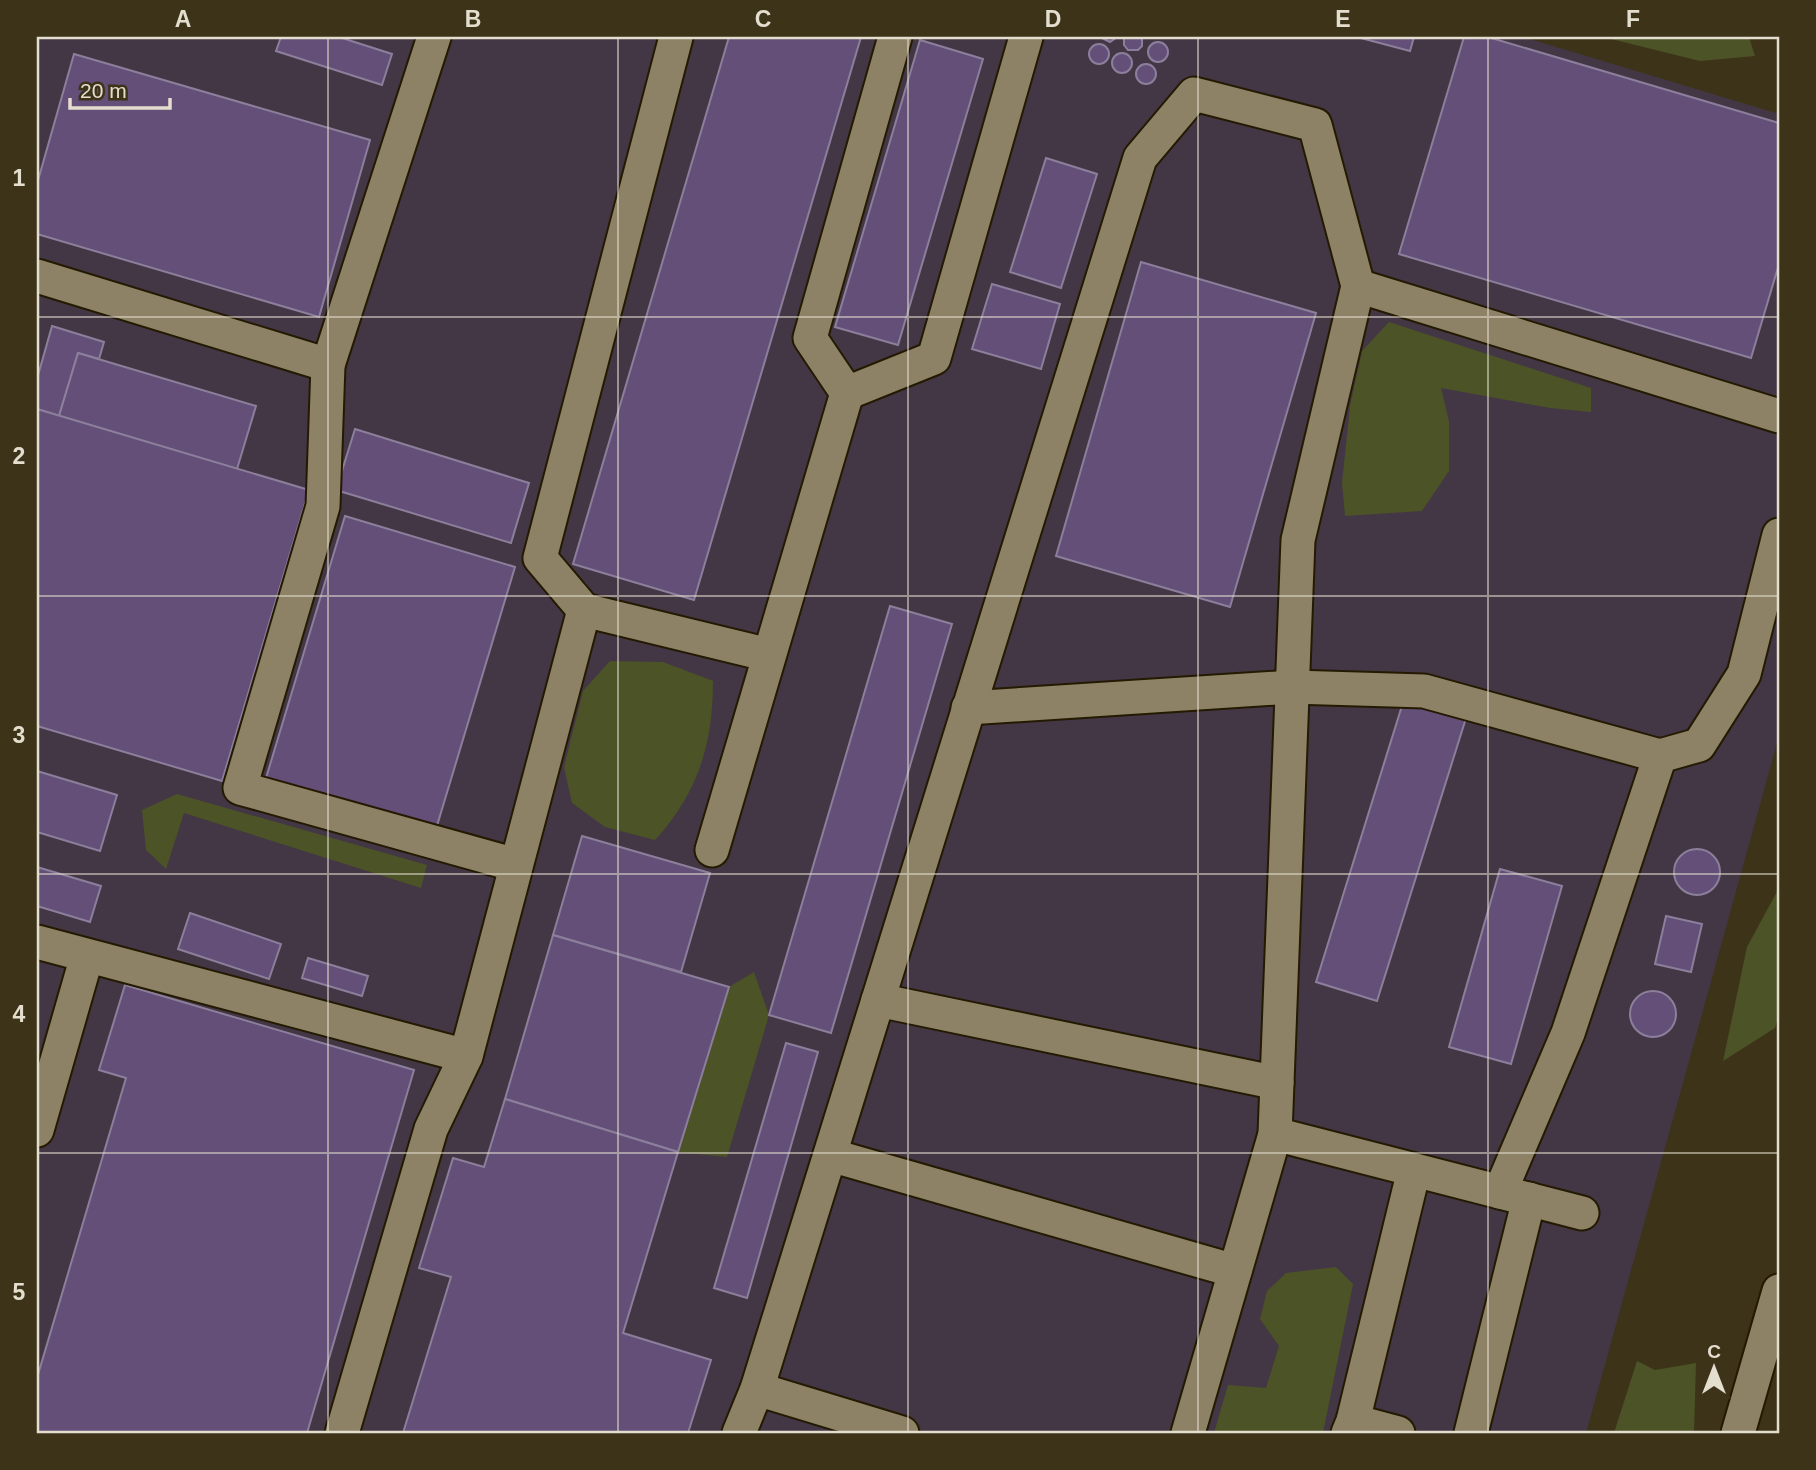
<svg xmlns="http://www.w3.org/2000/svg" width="1816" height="1470" viewBox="0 0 1816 1470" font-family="Arial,sans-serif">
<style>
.industrial{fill:#433745}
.green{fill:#4c5326}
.building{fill:#634f77;stroke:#8c7f9b;stroke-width:2}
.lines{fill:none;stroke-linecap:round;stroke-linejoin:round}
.minor-casing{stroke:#241a02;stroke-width:37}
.minor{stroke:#8d8265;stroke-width:33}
.grid{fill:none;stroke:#e4decf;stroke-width:2;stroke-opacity:0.55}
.neatline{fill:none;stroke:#e4decf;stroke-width:2.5}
.grid-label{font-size:23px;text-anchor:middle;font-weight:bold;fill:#e4decf}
</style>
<rect width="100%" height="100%" fill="#3d3319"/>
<!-- industrial -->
<path class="industrial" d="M37 37H1523L1779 114V736L1586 1433H37Z"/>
<!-- green -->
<g class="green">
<path d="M1603 37H1749L1755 56 1700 61Z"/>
<path d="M1389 322 1591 388V412L1550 408 1441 388 1449 421V471L1422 511 1345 516 1342 483 1350 406 1362 351Z"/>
<path d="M610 661 663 662 713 681C713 744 698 793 655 840L605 827 572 803 564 767 583 691Z"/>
<path d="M177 794 427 865 421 888 184 813 166 869 146 850 142 810Z"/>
<path d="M1779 888V1014L1775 1028 1723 1061 1747 947Z"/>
<path d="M754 972 769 1015 727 1157 678 1152 729 987Z"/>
<path d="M1336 1267 1353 1284 1323 1433H1214L1228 1385 1266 1388 1279 1346 1260 1319 1267 1291 1286 1273Z"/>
<path d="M1637 1361 1655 1370 1696 1363 1694 1433H1614Z"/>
</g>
<!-- building -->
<g class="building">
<path d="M281 37H339L392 54 382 85 276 51Z"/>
<path d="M729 37H861L694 600 573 564Z"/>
<path d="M1100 37H1117L1110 42Z"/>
<path d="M1124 37H1142V46L1138 50H1128L1124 45Z"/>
<path d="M1357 37H1414L1410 51Z"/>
<path d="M1464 37H1488L1779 123V264L1751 358 1399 254Z"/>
<path d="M920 40 983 59 898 345 835 327Z"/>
<circle cx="1158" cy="52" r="10"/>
<circle cx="1099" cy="54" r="10"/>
<circle cx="1122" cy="63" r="10"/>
<path d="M74 54 370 140 319 317 37 234V184Z"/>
<circle cx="1146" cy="74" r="10"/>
<path d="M1046 158 1097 174 1061 288 1010 272Z"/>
<path d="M1141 262 1316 313 1230 607 1056 556Z"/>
<path d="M992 284 1060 304 1041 369 972 349Z"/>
<path d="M52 326 104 342 99 359 78 353 59 416 37 409V379Z"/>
<path d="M78 353 256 406 237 469 59 416Z"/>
<path d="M37 409 309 490 222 781 37 726Z"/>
<path d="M355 429 529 483 511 543 336 490Z"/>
<path d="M345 516 515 567 436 829 266 778Z"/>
<path d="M890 606 952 624 831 1033 769 1015Z"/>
<path d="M1405 696 1467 715 1377 1001 1316 982Z"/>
<path d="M37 771 117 795 100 851 37 832Z"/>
<path d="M582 836 710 873 681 972 553 935Z"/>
<circle cx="1697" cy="872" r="23"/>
<path d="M37 867 101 886 90 922 37 906Z"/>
<path d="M1500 869 1562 886 1511 1064 1449 1047Z"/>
<path d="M190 913 281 944 269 979 178 949Z"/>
<path d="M1666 916 1702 924 1691 972 1655 964Z"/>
<path d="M553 935 729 987 678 1152 505 1099Z"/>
<path d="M308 958 368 976 362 996 302 978Z"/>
<path d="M125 985 414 1070 307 1433H37V1378L126 1078 99 1070Z"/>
<circle cx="1653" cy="1014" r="23"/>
<path d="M786 1043 818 1052 747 1298 714 1288Z"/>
<path d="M505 1099 678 1152 623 1333 711 1360 688 1433H403L451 1277 419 1268 453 1158 484 1167Z"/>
</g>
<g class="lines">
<!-- minor casing -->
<g class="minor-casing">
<g id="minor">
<path d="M676 37 540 558 584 610 769 655"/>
<path d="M37 276 328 365 434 37"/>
<path d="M1358 286 1779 416"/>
<path d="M328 365 323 506 240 788 516 865"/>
<path d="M847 393 934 358 1026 37"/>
<path d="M968 708 1292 687 1424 691 1660 756 1699 745 1744 674 1779 535"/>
<path d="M712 850 847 393 810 338 895 37"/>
<path d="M37 942 466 1056"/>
<path d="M878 1000 1277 1083"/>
<path d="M37 1130 87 956"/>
<path d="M1275 1134 1582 1213"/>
<path d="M830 1155 1235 1271"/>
<path d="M1500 1192 1568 1033 1660 756"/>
<path d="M757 1389 902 1433"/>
<path d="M1353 1421 1398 1433"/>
<path d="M342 1433 431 1129 466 1056 584 610"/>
<path d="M739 1433 757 1389 1140 158 1194 94 1315 125 1358 286 1298 540 1275 1134 1188 1433"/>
<path d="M1348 1433 1353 1421 1414 1170"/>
<path d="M1471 1433 1529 1199"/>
<path d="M1738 1433 1779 1291"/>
</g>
</g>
<!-- minor -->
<use href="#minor" class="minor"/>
</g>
<!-- grid -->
<path class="grid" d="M328 37V1433M618 37V1433M908 37V1433M1198 37V1433M1488 37V1433M37 317H1779M37 596H1779M37 874H1779M37 1153H1779"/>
<!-- border -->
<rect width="1816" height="1470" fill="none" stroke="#3d3319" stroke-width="77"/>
<!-- north arrow -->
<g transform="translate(1714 1368)" stroke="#3d3319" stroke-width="5" paint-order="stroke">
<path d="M0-5L12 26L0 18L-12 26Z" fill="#e4decf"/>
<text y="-10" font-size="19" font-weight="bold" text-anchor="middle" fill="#e4decf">С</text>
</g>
<!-- scale -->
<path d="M70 98v10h100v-10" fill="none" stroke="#e4decf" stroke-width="3.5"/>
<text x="80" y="98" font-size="21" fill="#e4decf" stroke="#3d3319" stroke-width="5" paint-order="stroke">20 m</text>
<rect x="38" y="38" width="1740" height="1394" class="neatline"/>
<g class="grid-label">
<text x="183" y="27">A</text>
<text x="473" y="27">B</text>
<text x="763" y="27">C</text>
<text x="1053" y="27">D</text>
<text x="1343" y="27">E</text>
<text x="1633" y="27">F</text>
<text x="19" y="186">1</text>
<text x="19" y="464">2</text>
<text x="19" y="743">3</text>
<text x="19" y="1022">4</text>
<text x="19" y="1300">5</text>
</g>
</svg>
